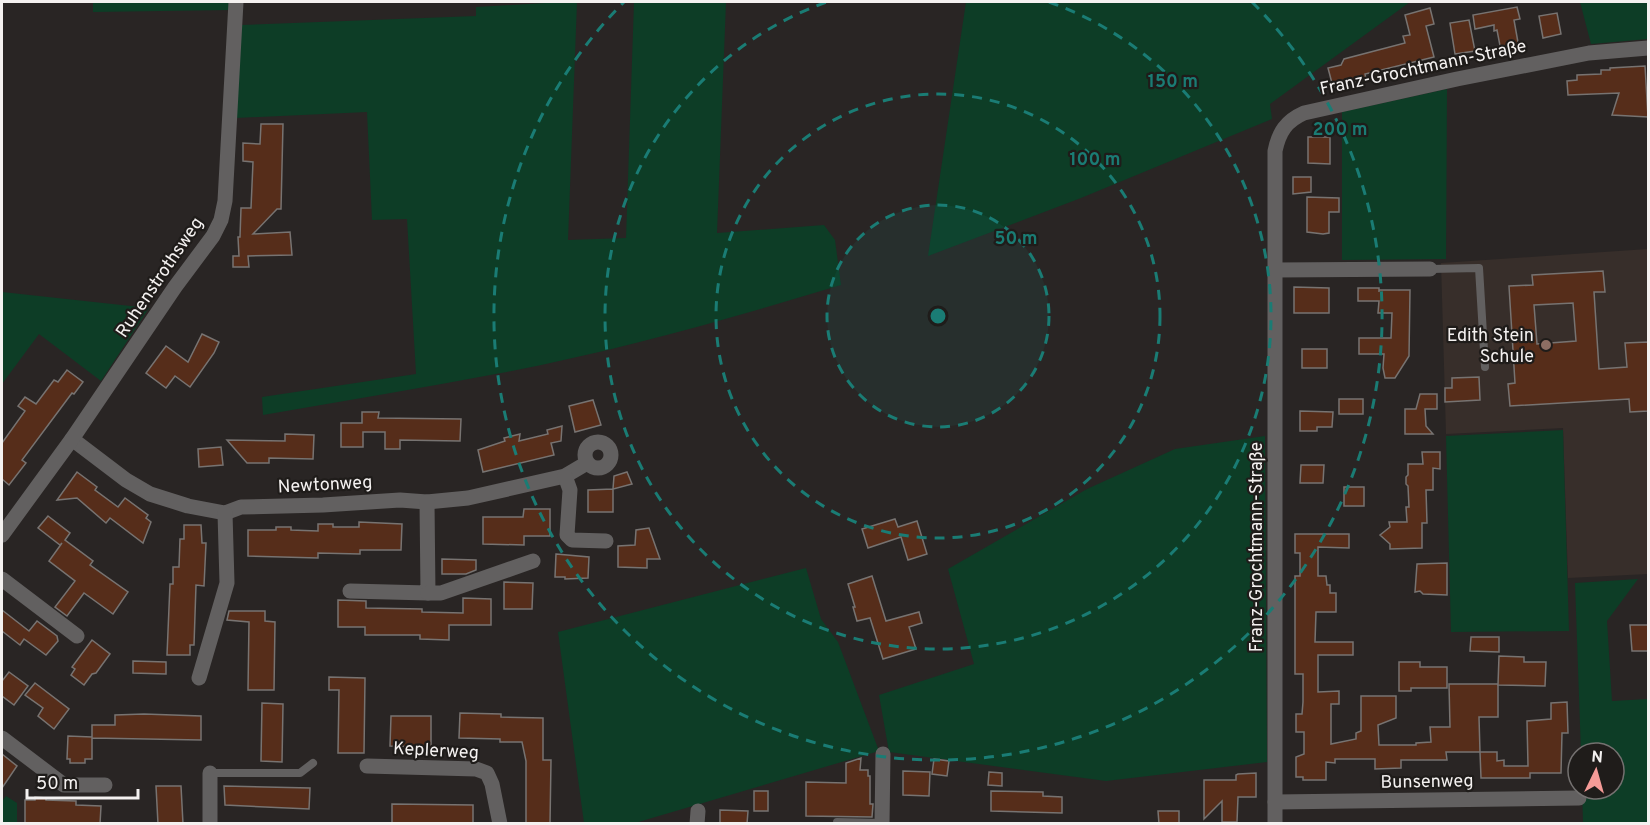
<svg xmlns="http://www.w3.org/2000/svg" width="1650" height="825" viewBox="0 0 1650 825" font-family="Overpass,sans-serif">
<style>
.built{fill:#372e2a}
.green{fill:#0d3d26}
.building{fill:#562d1a;stroke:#777371;stroke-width:1.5;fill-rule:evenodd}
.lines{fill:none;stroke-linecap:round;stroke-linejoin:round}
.lane{stroke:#626060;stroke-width:8}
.street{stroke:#626060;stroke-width:15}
.ring{fill:none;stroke:#1a7c74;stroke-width:3;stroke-dasharray:10 8}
.education-dot{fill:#8d6e63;stroke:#1f1c1a;stroke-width:2}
.labels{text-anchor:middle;stroke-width:4.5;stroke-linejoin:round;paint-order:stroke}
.street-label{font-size:18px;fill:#f4f1f0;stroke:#1f1c1a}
.poi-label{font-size:18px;fill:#f4f1f0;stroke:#1f1c1a;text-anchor:end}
.centre{fill:#1a7c74;stroke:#1f1c1a;stroke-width:3}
.ring-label{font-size:18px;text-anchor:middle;font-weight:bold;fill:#1a7c74;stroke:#1f1c1a;stroke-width:4.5;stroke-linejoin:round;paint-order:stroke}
</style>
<rect width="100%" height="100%" fill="#292524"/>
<!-- built -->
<path class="built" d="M1648 249V574L1568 578 1563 428 1446 434 1441 263Z"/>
<!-- green -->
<g class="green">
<path d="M93 2H230V10L93 12Z"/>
<path d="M563 2H577L568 240 626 238 634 2H726L717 233 824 225 835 240 841 285C729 319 616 351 501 373 422 388 342 401 263 415L262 397 416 374 407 219 372 220 367 112 236 118 241 25 476 16V7Z"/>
<path d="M966 2H1410L1270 104 1272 119 1081 198 928 256Z"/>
<path d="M1580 2H1648V39L1591 44Z"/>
<path d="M1447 89 1446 259 1342 260V112Z"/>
<path d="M2 292 149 308 101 381 39 334 2 384Z"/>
<path d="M1563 430 1569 631 1451 632 1446 436Z"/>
<path d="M1265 436 1267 762 1106 781 889 752 879 695 974 664 948 569 1087 489 1175 449Z"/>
<path d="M806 568 821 619 838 642 879 751 635 823H584L558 632Z"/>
<path d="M1638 579 1607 621 1612 701 1648 699V823L1585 824 1583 822 1582 789H1614V753H1581L1575 583Z"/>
<path d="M6 796 17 803V823H2V801Z"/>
</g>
<!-- building -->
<g class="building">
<path d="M1517 7 1520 19 1514 20 1519 48 1501 51 1497 30 1494 31V25L1475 29 1473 15Z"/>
<path d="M1430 8 1434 24 1426 26 1434 57 1365 74 1366 79 1333 87 1328 68 1341 65 1344 59 1405 43 1403 36 1410 35 1405 15Z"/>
<path d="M1557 13 1561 34 1543 38 1539 16Z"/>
<path d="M1469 20 1475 51 1455 54 1450 23Z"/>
<path d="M1645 66 1648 117 1612 115 1619 93 1568 95 1567 81 1577 80V75L1601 74V70H1610V68Z"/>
<path d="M261 124H283L281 209H277L253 234 290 232 292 255 248 256 249 267H233V256H239L238 237H240L241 208H251L253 162 243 161V143L260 144Z"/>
<path d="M1308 137H1330V164L1308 163Z"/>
<path d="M1293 177H1311V192L1293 194Z"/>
<path d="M1307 197 1339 198V212H1329V233L1323 234 1307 232Z"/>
<path d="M1603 271 1605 292H1594L1599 369 1627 367 1625 343 1648 342V411L1630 412 1629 399 1510 406 1508 384 1515 383 1509 286 1533 285 1532 275ZM1573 303 1576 341 1537 344 1534 305Z"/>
<path d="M1294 287 1329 288V313H1294Z"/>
<path d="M1358 288H1379V292V290H1410L1409 356 1395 378H1385L1383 368 1384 354H1359V338H1391L1392 313H1378L1379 301H1358Z"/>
<path d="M202 334 219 342 214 353 190 387 175 376 166 388 146 373 166 346 188 362Z"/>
<rect x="1302" y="349" width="25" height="19"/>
<path d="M67 370 83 382 74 394 72 393 22 460 26 463 9 485 2 479V443L25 411 18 406 25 397 36 404 54 380 58 382Z"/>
<path d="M1479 377 1480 400 1445 402V388H1452V378Z"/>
<path d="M1420 394H1437V409H1425L1426 426 1433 434H1405V409H1416Z"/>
<rect x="1339" y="399" width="24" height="15"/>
<path d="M593 400 601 425 575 432 569 406Z"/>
<path d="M1300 411 1333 412 1332 427H1317V431H1300Z"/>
<path d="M362 412H379L378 418 461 419 460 441 400 440V449H385V432H363V447H341V423H362Z"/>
<path d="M562 426 561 441 551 443 554 455 483 472 478 450 505 441 504 438 520 434 519 441 548 434 547 430Z"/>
<path d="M285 434 314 435 313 459 269 458V463H247L227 440 285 441Z"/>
<path d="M221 447 223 465 199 467 198 449Z"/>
<path d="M1422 452H1440V469L1433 468V490H1426L1427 523H1422V548L1390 549V544L1380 535 1390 527 1389 522H1407L1406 507H1409L1408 486 1406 484V477L1408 475V464H1423Z"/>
<path d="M1301 465H1324L1323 483H1300Z"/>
<path d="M77 472 97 487 95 490 118 507 125 498 148 515 146 518 151 522 143 543 110 518 106 523 77 498 57 500Z"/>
<path d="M627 472 632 484 613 489V512H588V490L613 489 614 476Z"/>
<rect x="1344" y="487" width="20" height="19"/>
<path d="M524 509H550V536H524V545L483 544V517H523Z"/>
<path d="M48 516 70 533 65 540 93 561 90 565 128 592 113 614 84 593 67 616 55 607 75 581 49 561 62 543 60 545 38 528Z"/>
<path d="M895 519 898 527 917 521 927 554 908 560 901 537 868 548 862 529Z"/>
<path d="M359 522 402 524 401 550H360V554L318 553V558L248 556V530H276V527H291V530L318 531V524H333V527H359Z"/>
<path d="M184 525H201L202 543H206L204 586 196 585 194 645H190V655H167L170 584H173V567H179L180 539H184Z"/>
<path d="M649 528 660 559H647V568L618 567V546L635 545 636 530Z"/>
<path d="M1295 534H1349V548L1318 547V576H1326L1327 585H1330V593H1336V612H1316L1315 642H1353V655H1318V692L1339 691V704H1331V744L1356 739V733L1361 731V696H1396V718L1378 725 1379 745H1416V743L1431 742 1430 727H1450L1449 684H1498V717H1479L1480 752H1446L1447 760H1401V768L1375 769V759H1335V763L1326 762V780H1303V777H1296V757L1304 754V732H1296V714H1302L1303 702V674H1295V576H1300V553H1295Z"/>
<path d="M556 554 589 557 588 578 565 579V577H555Z"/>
<path d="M442 559 476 560V570L466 574H442Z"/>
<path d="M1447 563V595L1423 594 1420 591 1415 592 1417 564Z"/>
<path d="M872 576 886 621 919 612 922 623 909 627 916 649 883 659 870 618 857 621 853 607H855L848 584Z"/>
<path d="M504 582 533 583 532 609H504Z"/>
<path d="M463 598 491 599V625H449V640L420 639V635H365V627H338V600L366 601V608L422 609V612L463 613Z"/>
<path d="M2 610 29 631 37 621 57 636 58 641 46 655 24 639 20 645 2 631Z"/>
<path d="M229 611H265V621L275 622 274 690H248L249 622 227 620Z"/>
<path d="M1630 625H1648V651H1632Z"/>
<path d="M1471 637H1499V652L1470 651Z"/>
<path d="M92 640 110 654 96 673 92 674 84 685 71 675 75 669 72 667Z"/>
<path d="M1499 656 1524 657V662H1546L1545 686 1498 685Z"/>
<path d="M133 661 166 662V674L133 673Z"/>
<path d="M1399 662H1420V667H1447V688H1411V691H1399Z"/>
<path d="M9 672 28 686 14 705 2 696V681Z"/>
<path d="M329 677 365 678 364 753H338L339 690H329Z"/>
<path d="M35 683 69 709 54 729 38 716 43 708 25 695Z"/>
<path d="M1567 702 1568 733H1562L1561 773H1530V778H1481L1480 752H1497V761L1504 760V766H1528L1527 721 1551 719V703Z"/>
<path d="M262 703 283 704 282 762 261 761Z"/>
<path d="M460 713 501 714V717L543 718V760H551L550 824H526V761L522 742H500V739L459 738Z"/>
<path d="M144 714 201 716V740L92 738V759H85V763H70V759H67L68 736 92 737V725H115V715Z"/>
<path d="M391 716H431V747L390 746Z"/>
<path d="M2 754 17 766 2 788Z"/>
<path d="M861 758 860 770H868V776H870V804H873L872 817 806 816V782L846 783V763Z"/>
<path d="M934 759 949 761 947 776 932 774Z"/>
<path d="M903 771 930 772 929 796 903 795Z"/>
<path d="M989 772 1002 773V786L988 785Z"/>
<path d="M1256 773V797H1238L1237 822H1222V801L1204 819V780H1236V775L1238 774Z"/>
<path d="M156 786H181L183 824H158Z"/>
<path d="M224 786 310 788 309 809 225 805Z"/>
<rect x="754" y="791" width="14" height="20"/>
<path d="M991 791 1043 792V796L1062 797V813L991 811Z"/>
<path d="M35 797 46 798V800L76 801V805L101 806 100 824H25V800H35Z"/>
<path d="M392 804 473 805V824H392Z"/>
<path d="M720 810 748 811 747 824H720Z"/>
<path d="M1158 811H1179V824H1159Z"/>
</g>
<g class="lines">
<!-- lane -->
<g class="lane">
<path d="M1430 269 1479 268 1485 367"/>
<path d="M210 773H300L313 763"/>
<path d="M837 822 882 823"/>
</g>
<!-- street -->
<g class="street">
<path d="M1275 270 1430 269"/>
<path d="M72 439 126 480 150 494 188 506 225 513 241 507 323 505 400 500 427 502 468 498 565 476 587 463"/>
<circle cx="598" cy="455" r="13"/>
<path d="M565 476 570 490 567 535 572 540 606 541"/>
<path d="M2 535 72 439 175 287 213 236 221 220 225 201 236 2"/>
<path d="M2 579 77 636"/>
<path d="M350 591 428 593 427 502"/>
<path d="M428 593H441L533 561"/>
<path d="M199 678 227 583 225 513"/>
<path d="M2 738 64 785H105"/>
<path d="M367 766 476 769 487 773 492 784 500 824"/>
<path d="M210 773V824"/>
<path d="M1275 802 1579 798"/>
<path d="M697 824 698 811"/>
<path d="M882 824 883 754"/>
<path d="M1275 824V151C1279 132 1286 121 1304 113L1457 79 1589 53 1648 48"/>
</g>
</g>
<!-- distance rings -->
<circle cx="938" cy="316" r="111" fill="#1a7c74" fill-opacity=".12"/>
<g class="ring">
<circle cx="938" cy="316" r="111"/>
<circle cx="938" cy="316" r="222"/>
<path d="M1049 2A333 333 0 1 1 827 2"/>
<path d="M1252 2A444 444 0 1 1 624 2"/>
</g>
<!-- markers -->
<circle class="education-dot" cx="1546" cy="345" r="6"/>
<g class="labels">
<!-- street labels -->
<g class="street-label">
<text transform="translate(1423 67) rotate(-12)" y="6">Franz-Grochtmann-Straße</text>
<text transform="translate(159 277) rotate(-56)" y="6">Ruhenstrothsweg</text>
<text transform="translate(325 484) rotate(-3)" y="6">Newtonweg</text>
<text transform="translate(1256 547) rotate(-90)" y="6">Franz-Grochtmann-Straße</text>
<text transform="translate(436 750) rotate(3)" y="6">Keplerweg</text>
<text transform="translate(1427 781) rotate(-1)" y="6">Bunsenweg</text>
</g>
<!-- poi labels -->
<g class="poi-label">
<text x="1534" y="341">Edith Stein<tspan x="1534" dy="21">Schule</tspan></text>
</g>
</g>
<circle cx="938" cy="316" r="9" class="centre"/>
<g class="ring-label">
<text x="1173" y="87">150 m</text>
<text x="1340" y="135">200 m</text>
<text x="1095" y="165">100 m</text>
<text x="1016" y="244">50 m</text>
</g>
<!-- border -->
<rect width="1650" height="825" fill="none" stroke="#f4f1f0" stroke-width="6"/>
<!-- north arrow -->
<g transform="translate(1596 771) rotate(5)"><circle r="28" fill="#1f1c1a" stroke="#747170" stroke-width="1.5"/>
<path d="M0-4.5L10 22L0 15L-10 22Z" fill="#f59b97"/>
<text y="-9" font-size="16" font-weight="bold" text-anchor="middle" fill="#f4f1f0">N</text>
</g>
<!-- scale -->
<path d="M27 789v9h111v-9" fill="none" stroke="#f4f1f0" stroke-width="3"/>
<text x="36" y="789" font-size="18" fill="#f4f1f0" stroke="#1f1c1a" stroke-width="4.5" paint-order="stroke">50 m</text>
</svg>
